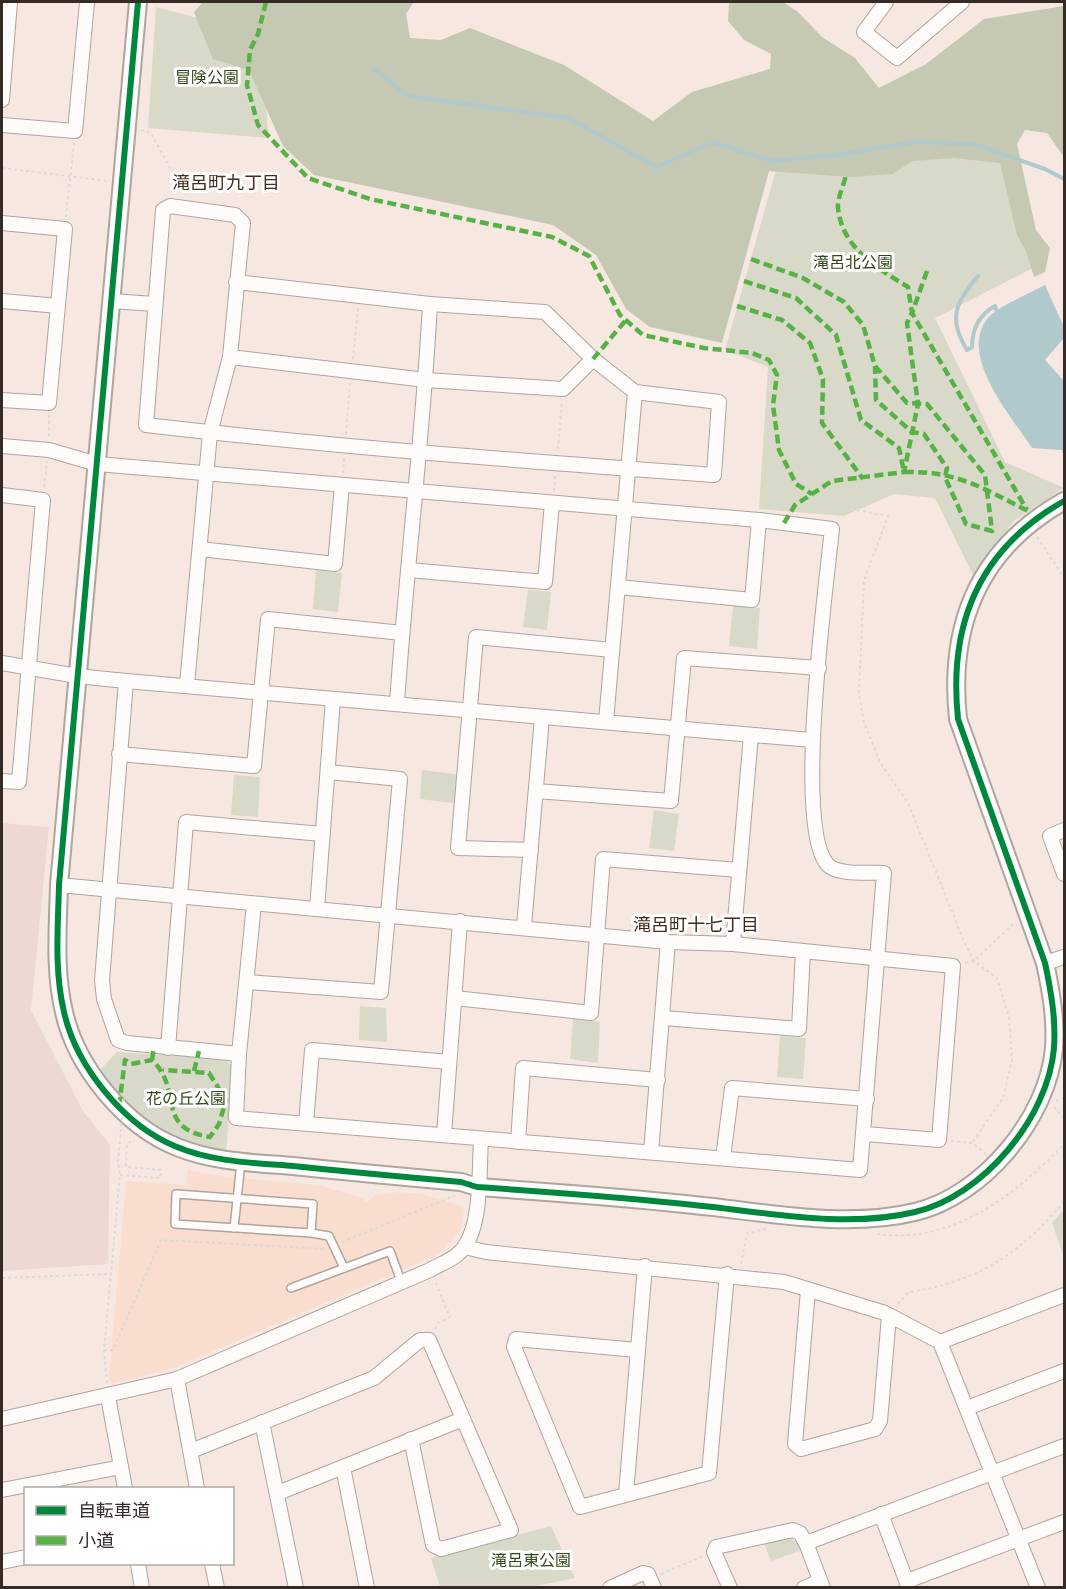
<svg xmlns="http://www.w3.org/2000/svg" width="1066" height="1589" viewBox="0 0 1066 1589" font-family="'Nunito Sans','Noto Sans JP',sans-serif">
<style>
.built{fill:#f9decf}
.education{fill:#edd9d3}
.green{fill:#d8d9c8}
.forest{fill:#c5c8b3}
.water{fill:#afc9cc}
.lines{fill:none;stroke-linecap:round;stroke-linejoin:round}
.stream{stroke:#afc9cc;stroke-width:4}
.service-casing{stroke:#afa49e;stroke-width:10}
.minor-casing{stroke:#afa49e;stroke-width:16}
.tertiary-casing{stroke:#afa49e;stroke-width:20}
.path{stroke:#ddd9d7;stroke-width:2;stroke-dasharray:3 3;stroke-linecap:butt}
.service{stroke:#fefcfa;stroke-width:7}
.minor{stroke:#fefcfa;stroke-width:14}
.tertiary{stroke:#fefcfa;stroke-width:16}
.path-bridge{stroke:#ddd9d7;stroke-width:2;stroke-dasharray:3 3;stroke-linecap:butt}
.quiet{stroke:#56b245;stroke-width:4.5;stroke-dasharray:9 4.5;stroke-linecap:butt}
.cycleway-casing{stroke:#fff;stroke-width:10}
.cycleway{stroke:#00873e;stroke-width:6}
.labels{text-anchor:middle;stroke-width:6;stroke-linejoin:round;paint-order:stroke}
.park-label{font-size:16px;fill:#324818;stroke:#fff}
.neighbourhood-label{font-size:18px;fill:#442c1f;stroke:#fff}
</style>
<rect width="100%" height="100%" fill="#f6e8e1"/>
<!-- built -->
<path class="built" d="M188 1170 227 1177 319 1185 362 1198 367 1202 375 1195 398 1192 423 1194 464 1207 463 1221 459 1232 439 1254 176 1367 112 1384 109 1380 126 1181 186 1185Z"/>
<!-- education -->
<path class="education" d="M2 823 49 827 31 1010 83 1111 110 1145 108 1264 2 1271Z"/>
<!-- green -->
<g class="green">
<path d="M156 7 258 34 269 138 148 128Z"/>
<path d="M934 151 1005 155 1041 264 935 318 1005 462 1064 488 1014 521 973 575 935 498 894 494 844 516 759 509 768 367 725 350 776 170Z"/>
<path d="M316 570 342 573 338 612 313 609Z"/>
<path d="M528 590 551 592 547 630 523 627Z"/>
<path d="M733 606 760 608 757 649 729 646Z"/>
<path d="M422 770 462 775 460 804 420 799Z"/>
<path d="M234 775 260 777 258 817 231 815Z"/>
<path d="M654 810 679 814 674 851 649 848Z"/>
<path d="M360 1006 386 1008 387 1042 359 1040Z"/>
<path d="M573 1019 600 1022 598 1063 570 1059Z"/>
<path d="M780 1036 806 1038 803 1079 777 1077Z"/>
<path d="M117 1052 226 1059 233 1068 226 1152C171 1143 131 1115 98 1072Z"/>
<path d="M1064 1209V1257L1052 1223Z"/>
<path d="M551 1526 575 1578 531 1587H440L431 1558Z"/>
<path d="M788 1537 797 1542 802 1550 771 1561 764 1544Z"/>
</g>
<!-- forest -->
<path class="forest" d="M203 2H414L406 14 410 38 441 40 470 28 564 65 653 121 692 92 770 69 771 54 744 40 728 21 729 2H783L798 12 822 37 855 58 879 88 926 64 984 19 1064 6V157L1047 133 1025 130 1017 144 1036 230 1050 248 1045 272 1034 277 1026 251 1017 235 1000 163 954 158 912 161 893 174 851 177 769 171 722 343 650 327 626 309 596 255 553 225 314 175 283 146 249 70 213 59 194 12Z"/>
<!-- water -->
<path class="water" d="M1045 285 1064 327V338L1045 360 1064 381V458L1062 450 1032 448C1011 416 956 353 989 317 999 306 1030 293 1045 285Z"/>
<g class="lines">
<!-- stream -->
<g class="stream">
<path d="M374 69 408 96 568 118 657 167 713 142 770 161 836 155 916 142 974 144 1045 169 1064 179"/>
<path d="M978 276C955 303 948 319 967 350L972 347C972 329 979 315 995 306L997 312"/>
</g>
<!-- service casing -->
<g class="service-casing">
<g id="service">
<path d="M234 1228 241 1162"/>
<path d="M311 1233 175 1224 176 1194 313 1204 311 1233 329 1236 344 1268"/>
<path d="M291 1288 390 1251 401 1281"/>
</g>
</g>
<!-- minor casing -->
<g class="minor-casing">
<g id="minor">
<path d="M886 2 864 32 897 58 962 2"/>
<path d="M2 100 10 2"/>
<path d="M2 125 75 131 87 2"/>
<path d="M2 223 65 229 49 403 2 400"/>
<path d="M2 301 58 306"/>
<path d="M111 301 155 304"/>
<path d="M230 357 426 380 563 389 593 359"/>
<path d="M2 446 49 450 97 464 759 520 832 529C826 587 794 825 827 864 837 876 869 872 884 873L860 1170 236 1118 239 1054 254 904"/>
<path d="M2 495 43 500 19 782 2 781"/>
<path d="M200 549 335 564 342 485"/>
<path d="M409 570 545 582 552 503"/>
<path d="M618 587 752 600 759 520"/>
<path d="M2 663 77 676 126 681 812 740"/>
<path d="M126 681 102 980 104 999 118 1040 127 1043 239 1054"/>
<path d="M187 685 210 433 230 357 243 223 235 215 170 206 163 210 146 425C335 447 524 461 714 475L719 402 635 392 593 359 545 312 430 304 236 282"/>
<path d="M397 703C406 570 423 437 430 304"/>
<path d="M606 721 635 392"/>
<path d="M119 754 254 766 268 619 402 633"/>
<path d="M536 791 671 801 684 658 819 668"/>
<path d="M1064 830 1050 836 1064 874"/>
<path d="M531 850 458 848 476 637 612 650"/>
<path d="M59 885 668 942 733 944 953 966 939 1140 865 1134"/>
<path d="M317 909 333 699"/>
<path d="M524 926 542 718"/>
<path d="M733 944 751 735"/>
<path d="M1045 963 1064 957"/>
<path d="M248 982 381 992 400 779 328 772"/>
<path d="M455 998 591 1013 603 859 738 870"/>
<path d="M664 1018 799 1029 803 951"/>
<path d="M168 1048 186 822 322 834"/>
<path d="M306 1123 312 1050 449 1062"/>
<path d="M444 1135 460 921"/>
<path d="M518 1142 523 1068 658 1080"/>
<path d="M651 1152 668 942"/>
<path d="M723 1158 732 1088 867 1099"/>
<path d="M465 1247 486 1252 784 1282 885 1313 940 1342 1038 1588"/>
<path d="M808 1290 795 1444 801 1449 875 1429 880 1421 889 1316"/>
<path d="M940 1342 1064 1295"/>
<path d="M637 1350 516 1339 514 1347 580 1507 709 1473 727 1274"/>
<path d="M177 1379 197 1488"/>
<path d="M108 1397 125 1488"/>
<path d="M967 1408 1064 1371"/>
<path d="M2 1419 177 1379 430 1270C442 1263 458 1258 465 1246 482 1221 479 1169 481 1139"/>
<path d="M262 1422 296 1588"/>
<path d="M191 1451 374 1378 420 1340H429L511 1530 441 1549 433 1545 411 1439"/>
<path d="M343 1467 367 1588"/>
<path d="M2 1490 121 1467"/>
<path d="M278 1493 463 1419"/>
<path d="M626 1494 645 1266"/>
<path d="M881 1514 909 1588"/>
<path d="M2 1562 26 1557"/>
<path d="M138 1564 142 1588"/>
<path d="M212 1564 217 1588"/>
<path d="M907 1581 1064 1522"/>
<path d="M610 1588 643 1573 648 1574 654 1588"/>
<path d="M730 1588 714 1552 716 1547 793 1530 800 1533 806 1543"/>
<path d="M804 1588 820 1581"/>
<path d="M823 1588 806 1543 1064 1446"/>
</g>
</g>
<!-- tertiary casing -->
<g class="tertiary-casing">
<path id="tertiary" d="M138 2 59 885C58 927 54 970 64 1012 76 1066 124 1126 177 1147 213 1162 255 1163 293 1166 349 1172 405 1177 461 1182L477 1187C549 1192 622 1197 694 1205 765 1212 844 1229 915 1212 983 1196 1048 1118 1054 1048 1056 1019 1051 991 1045 963L958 719C948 624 979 549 1064 501"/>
</g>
<!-- path -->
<g class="path">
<path d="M141 130 151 133 175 177 172 194"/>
<path d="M2 168 109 181"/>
<path d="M66 217 74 143"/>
<path d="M353 359 358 308"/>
<path d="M346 434 350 383"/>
<path d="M49 436V415"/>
<path d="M558 449 562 401"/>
<path d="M343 473 344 458"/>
<path d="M44 487 47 462"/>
<path d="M554 491 555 475"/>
<path d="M812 494 841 507 888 516 864 581 859 693 864 723 881 764 908 803 963 939 974 961 997 978 1009 1017 1012 1060 1003 1098 972 1143"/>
<path d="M1037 537 1064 578"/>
<path d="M965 963 974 961 1015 922"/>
<path d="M126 1074 131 1064 129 1057"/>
<path d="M1056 1101 1064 1098"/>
<path d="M1054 1107 1064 1118"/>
<path d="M951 1141 972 1143 986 1154"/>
<path d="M120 1175 160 1178 161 1170 126 1167 127 1144 134 1140"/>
<path d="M877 1234C951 1245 1016 1195 1064 1144"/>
<path d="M342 1242 454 1196"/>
<path d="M741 1264 747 1233 766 1229"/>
<path d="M2 1278 110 1274"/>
<path d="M898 1304 909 1292C978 1282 1019 1254 1064 1202"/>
<path d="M435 1329 438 1323 450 1317 435 1281"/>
<path d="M104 1350H113L161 1240 326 1249"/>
<path d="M107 1383 104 1350 120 1175 118 1162"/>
<path d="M661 1574 703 1556"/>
</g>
<!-- service -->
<use href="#service" class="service"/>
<!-- minor -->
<use href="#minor" class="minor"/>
<!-- tertiary -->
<use href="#tertiary" class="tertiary"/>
<!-- path-bridge -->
<path class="path-bridge" d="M118 1162 126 1074"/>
<!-- quiet -->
<g class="quiet">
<path d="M266 2 258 34 250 50 247 85 258 125 308 178 370 199 552 237 589 256 620 315 643 335 704 348 752 353 769 360 777 375 773 405 779 450 796 484 812 494"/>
<path d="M751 259 803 278 844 302 863 325 875 366 907 403 927 404 985 475 992 531 966 524 945 477 947 468 924 434 912 432 876 400 875 366"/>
<path d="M927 271 912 313 1027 510"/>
<path d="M744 281 796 298 836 335 861 420 899 448 904 472C958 471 982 488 1028 511"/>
<path d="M737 306 782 320 810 343 823 379 822 423 863 479"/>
<path d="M593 359 626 320"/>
<path d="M784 523 795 505 832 481 904 472 918 404 907 323 912 313 908 287C877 268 842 248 838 208 837 198 844 185 846 175"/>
<path d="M152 1060 154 1047"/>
<path d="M194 1071 199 1051"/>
<path d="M119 1106 125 1060 131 1064 152 1060C184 1090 154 1128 210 1137L219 1124 226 1100 209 1073 163 1070"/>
</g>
<!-- cycleway casing -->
<g class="cycleway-casing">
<path id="cycleway" d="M138 2 59 885C58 927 54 970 64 1012 76 1066 124 1126 177 1147 213 1162 255 1163 293 1166 349 1172 405 1177 461 1182L477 1187C549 1192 622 1197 694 1205 765 1212 844 1229 915 1212 983 1196 1048 1118 1054 1048 1056 1019 1051 991 1045 963L958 719C948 624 979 549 1064 501"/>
</g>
<!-- cycleway -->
<use href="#cycleway" class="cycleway"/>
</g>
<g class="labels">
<!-- park labels -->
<g class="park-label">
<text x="207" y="83">冒険公園</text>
<text x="853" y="268">滝呂北公園</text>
<text x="186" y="1104">花の丘公園</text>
<text x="531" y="1566">滝呂東公園</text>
</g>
<!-- neighbourhood labels -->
<g class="neighbourhood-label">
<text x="226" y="189">滝呂町九丁目</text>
<text x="696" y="931">滝呂町十七丁目</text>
</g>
</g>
<!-- border -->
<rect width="1066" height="1589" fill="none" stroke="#362a24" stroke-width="6"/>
<!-- legend -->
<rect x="24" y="1487" width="210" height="78" fill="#ffffff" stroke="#afaaa7" stroke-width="1.5"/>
<rect x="36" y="1506" width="30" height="9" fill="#00873e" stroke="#afaaa7" stroke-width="1.5"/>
<text x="78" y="1517" font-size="18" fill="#362a24">自転車道</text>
<rect x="36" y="1536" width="30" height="9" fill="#56b245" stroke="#afaaa7" stroke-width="1.5"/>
<text x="78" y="1547" font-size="18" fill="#362a24">小道</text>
</svg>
